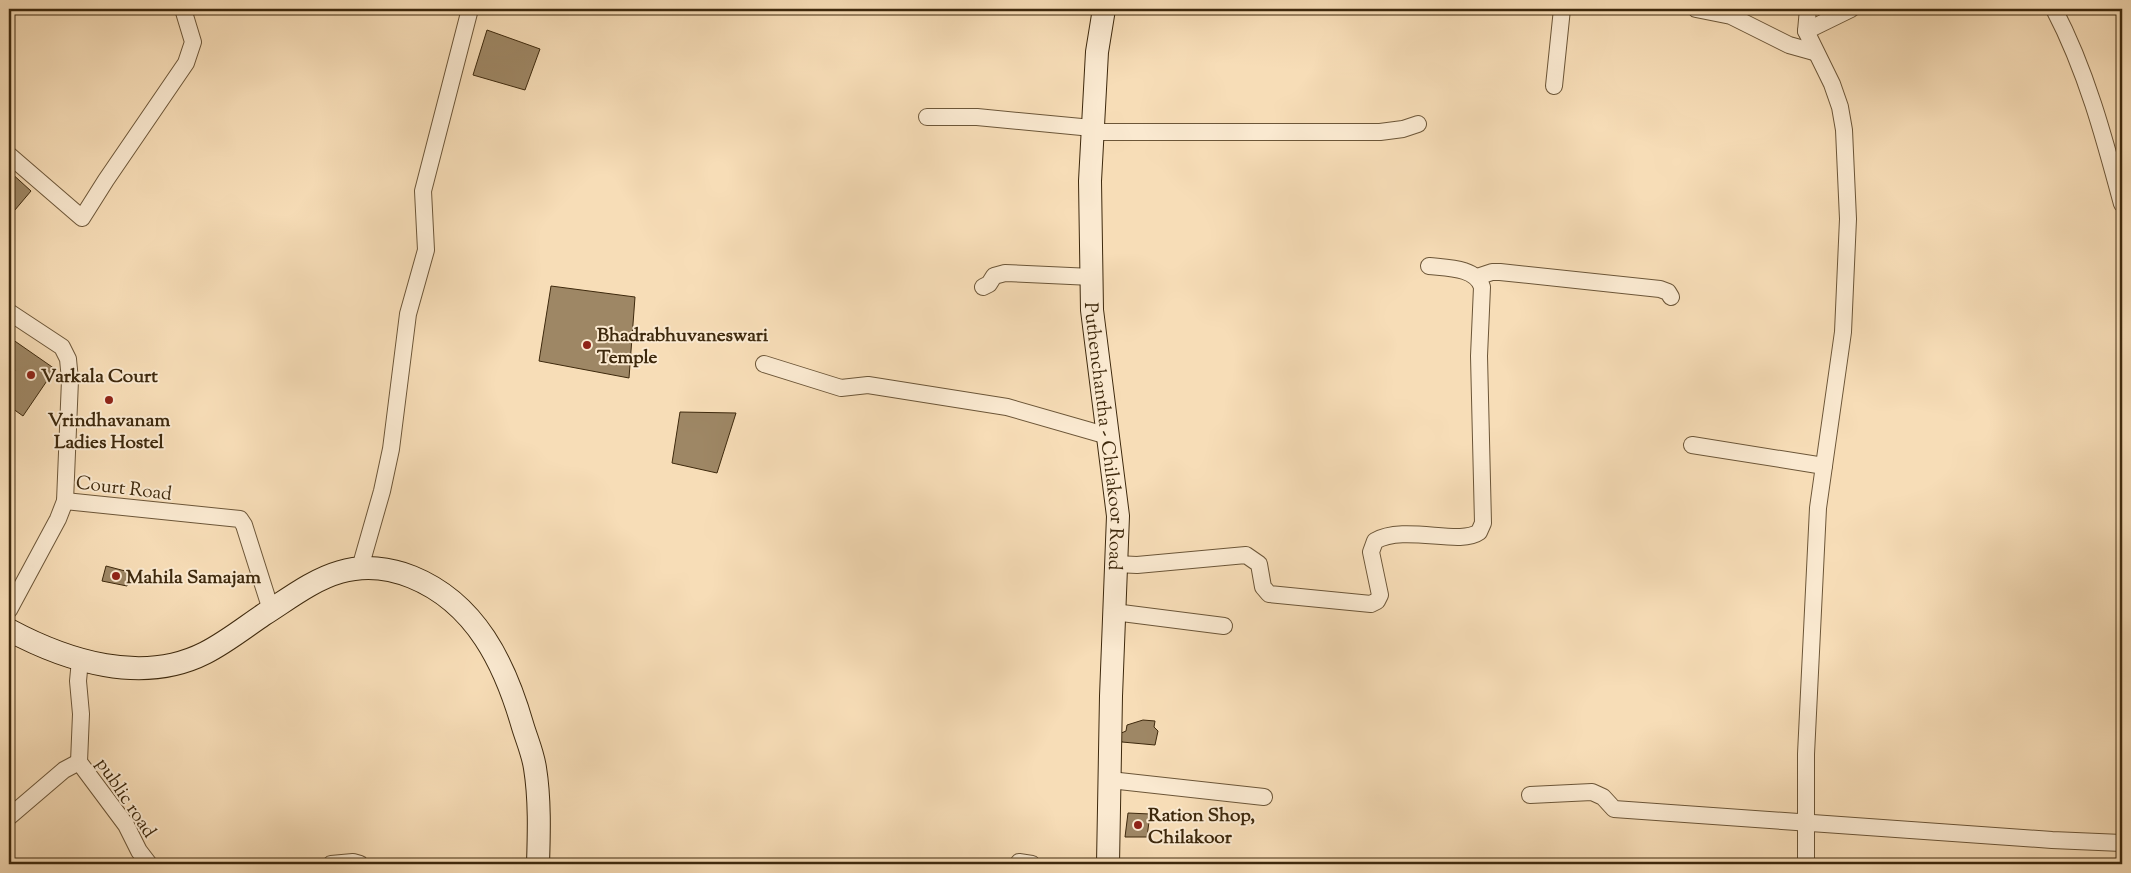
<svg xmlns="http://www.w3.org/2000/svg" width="2131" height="873" viewBox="0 0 2131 873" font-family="'Sorts Mill Goudy',serif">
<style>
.building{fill:#9e8765;stroke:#3e290d}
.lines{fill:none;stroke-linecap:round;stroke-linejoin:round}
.minor-casing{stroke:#6c5638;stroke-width:18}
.secondary-casing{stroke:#3e290d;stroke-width:24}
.minor{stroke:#fae9d0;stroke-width:16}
.secondary{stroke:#fae9d0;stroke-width:22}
.poi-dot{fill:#8f2418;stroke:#fae9d0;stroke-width:2}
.labels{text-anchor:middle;stroke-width:4;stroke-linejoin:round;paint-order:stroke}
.poi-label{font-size:19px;font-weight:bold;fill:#3e290d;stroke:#fae9d0;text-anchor:start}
.street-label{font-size:19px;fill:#3e290d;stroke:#fae9d0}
</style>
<rect width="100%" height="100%" fill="#f7ddb7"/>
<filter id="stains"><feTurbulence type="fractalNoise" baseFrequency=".004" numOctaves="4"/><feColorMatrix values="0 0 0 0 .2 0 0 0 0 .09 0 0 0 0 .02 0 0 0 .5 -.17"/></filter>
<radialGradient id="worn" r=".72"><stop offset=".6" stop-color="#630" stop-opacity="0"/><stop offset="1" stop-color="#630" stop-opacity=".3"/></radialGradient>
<!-- building -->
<g class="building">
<path d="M487 30 540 49 525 90 473 75Z"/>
<path d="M9 171 31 191 9 217Z"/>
<path d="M551 286 635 297 629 378 539 361Z"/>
<path d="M9 337 55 369 23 416 9 406V379L15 370 9 366Z"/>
<path d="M680 412 736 413 717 473 672 463Z"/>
<path d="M106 566 129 572 127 586 102 581Z"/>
<path d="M1143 720 1155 721 1154 727 1158 731 1155 745 1122 742 1119 734 1126 731 1127 725Z"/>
<path d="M1128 813 1150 814 1147 837H1125Z"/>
</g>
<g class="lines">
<!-- minor casing -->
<g class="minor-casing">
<g id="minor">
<path d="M1696 9 1731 16 1789 45 1814 52"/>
<path d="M2054 9C2086 70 2104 137 2122 204"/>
<path d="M1806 31 1851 9"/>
<path d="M1554 86 1562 9"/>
<path d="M927 117H977L1092 128"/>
<path d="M1092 132H1380L1403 129 1418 124"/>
<path d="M9 155 82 218 106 180 186 63 193 42 183 9"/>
<path d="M1477 277 1492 272H1500L1660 289 1668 292 1671 297"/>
<path d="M983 287 989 284 994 276 1005 273 1092 277"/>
<path d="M9 312 62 347 68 359 70 380 65 501 58 519 9 610"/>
<path d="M764 364 841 388 868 385 1007 407 1108 436"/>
<path d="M1692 445 1824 466"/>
<path d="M65 501 240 519 244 525 271 610"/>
<path d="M1116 564 1137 565 1246 555 1259 564 1263 587 1269 594 1371 604 1377 601 1380 595 1371 552 1375 541C1404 524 1460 546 1479 532L1483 523 1479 356 1482 287C1476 267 1446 268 1429 266"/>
<path d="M360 568 382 491 391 449 408 314 426 250 423 191 470 9"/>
<path d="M1114 612 1224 626"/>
<path d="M80 660 78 681 81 714 79 762 126 825 139 851 149 864"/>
<path d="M1110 780 1264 797"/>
<path d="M1530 795 1592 792 1603 797 1614 809 2052 840 2122 843"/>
<path d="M9 817 64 770 79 762"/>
<path d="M1019 862 1032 864"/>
<path d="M331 864 353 862 360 864"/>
<path d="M1806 864V754L1818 508 1843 332 1848 219 1844 130 1840 107 1832 84 1806 31 1808 9"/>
</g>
</g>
<!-- secondary casing -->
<g class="secondary-casing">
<g id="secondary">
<path id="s1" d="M1104 9 1097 52 1090 181 1092 310 1118 516 1111 696 1108 864"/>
<path d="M9 630C67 661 142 685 205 653 225 643 244 628 263 615 287 600 312 580 340 572 364 565 390 568 412 577 476 603 505 664 523 727 527 740 533 754 535 768 540 799 539 833 538 864"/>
</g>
</g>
<!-- minor -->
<use href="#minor" class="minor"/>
<!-- secondary -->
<use href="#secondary" class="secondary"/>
</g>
<!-- markers -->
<g class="poi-dot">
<circle cx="587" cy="345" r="5"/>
<circle cx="31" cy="375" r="5"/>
<circle cx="109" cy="400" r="5"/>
<circle cx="116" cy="576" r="5"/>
<circle cx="1138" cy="825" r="5"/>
</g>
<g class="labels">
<!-- poi labels -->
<g class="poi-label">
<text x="597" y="341">Bhadrabhuvaneswari<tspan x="597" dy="22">Temple</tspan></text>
<text x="41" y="382">Varkala Court</text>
<text x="109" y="426" text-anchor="middle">Vrindhavanam<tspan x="109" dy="22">Ladies Hostel</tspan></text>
<text x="126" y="583">Mahila Samajam</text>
<text x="1148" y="821">Ration Shop,<tspan x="1148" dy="22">Chilakoor</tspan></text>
</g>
<!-- street labels -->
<g class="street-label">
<text dy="7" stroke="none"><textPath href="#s1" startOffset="429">Puthenchantha - Chilakoor Road</textPath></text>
<text transform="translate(124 487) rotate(7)" y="7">Court Road</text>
<text transform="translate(127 797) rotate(56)" y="7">public road</text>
</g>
</g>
<!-- margin -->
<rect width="2131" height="873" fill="none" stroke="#f7ddb7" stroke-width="30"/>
<rect x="10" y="10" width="2111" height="853" fill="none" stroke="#3e290d" stroke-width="2.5"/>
<rect x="15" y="15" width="2101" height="843" fill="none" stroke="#3e290d"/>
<rect width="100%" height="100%" filter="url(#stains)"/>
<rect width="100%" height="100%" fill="url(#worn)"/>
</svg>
